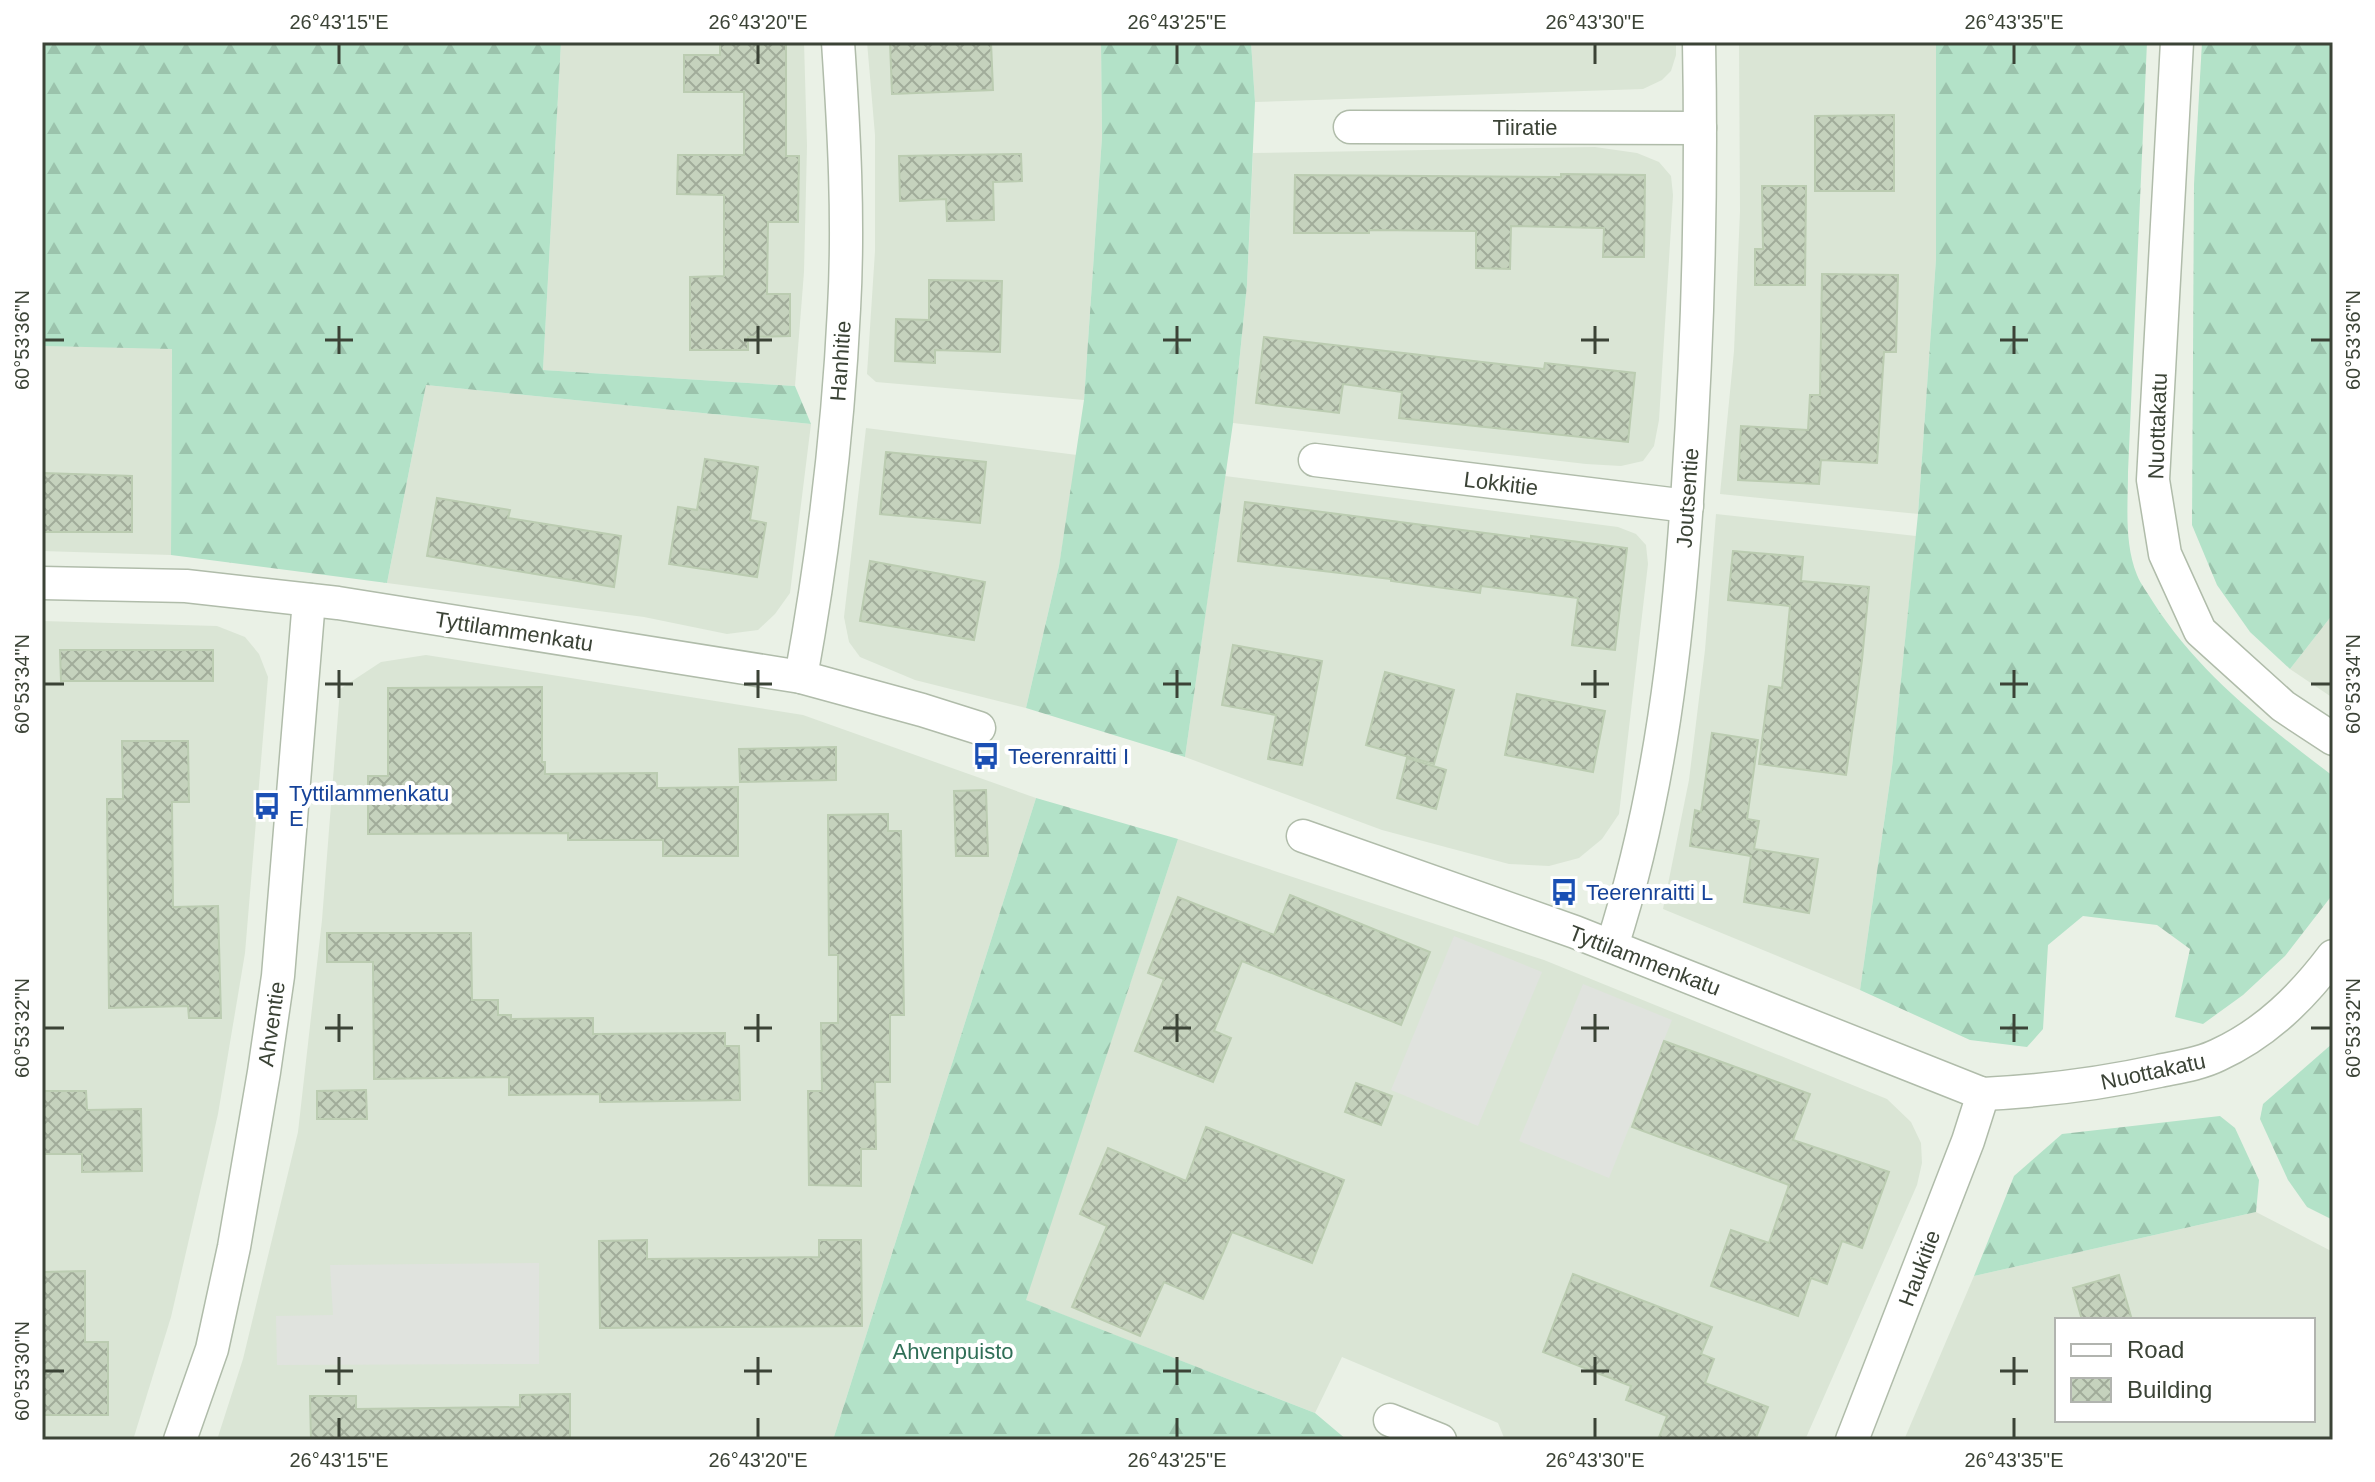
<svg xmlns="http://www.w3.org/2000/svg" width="2375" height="1482" viewBox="0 0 2375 1482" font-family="Helvetica,sans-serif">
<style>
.residential{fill:#dae5d5;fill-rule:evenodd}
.forest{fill:url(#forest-firs)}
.parking{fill:#e0e3de}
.building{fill:url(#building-cross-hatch);stroke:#bbccb1;stroke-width:2}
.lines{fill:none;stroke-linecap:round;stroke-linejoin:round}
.street-casing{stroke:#b0bcaa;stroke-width:35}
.street{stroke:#fff;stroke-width:32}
.ticks{fill:none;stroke:#3b4336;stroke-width:3}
.labels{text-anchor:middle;stroke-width:8;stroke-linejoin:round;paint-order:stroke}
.street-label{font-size:22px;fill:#3b4336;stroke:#fff}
.transit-label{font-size:22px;fill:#164399;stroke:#fff;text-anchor:start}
.park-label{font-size:22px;fill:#306f57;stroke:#fff}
.neatline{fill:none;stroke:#3b4336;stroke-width:3}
.ticks-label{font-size:20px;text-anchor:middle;fill:#3b4336}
</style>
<defs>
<pattern id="forest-firs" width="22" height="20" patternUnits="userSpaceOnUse" patternTransform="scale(2)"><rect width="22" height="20" fill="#b3e2c8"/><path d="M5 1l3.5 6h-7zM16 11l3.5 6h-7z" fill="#9bc3ac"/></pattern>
<pattern id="building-cross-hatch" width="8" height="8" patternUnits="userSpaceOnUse" patternTransform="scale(2)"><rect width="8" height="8" fill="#c5d2bd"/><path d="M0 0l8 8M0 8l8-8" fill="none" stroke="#a1ac9a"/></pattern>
</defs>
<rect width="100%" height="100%" fill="#eaf1e6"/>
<!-- residential -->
<g class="residential">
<path d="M561 42H804L807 146 804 272 795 386 543 370Z"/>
<path d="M867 42H1101L1102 137 1084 400 876 382 867 374 875 251V135Z"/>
<path d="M1251 42H1676V55L1671 71 1662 80 1643 89 1255 102Z"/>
<path d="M1739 42H1936V259L1918 514 1720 494 1734 351 1740 211Z"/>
<path d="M1595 147 1637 153 1659 162 1671 176 1673 195 1659 420 1654 446 1643 461 1621 466 1586 464 1233 423 1247 285 1253 153Z"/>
<path d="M42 346 172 348 171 555 42 551Z"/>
<path d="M426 385 811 424 790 593 775 614 758 630 727 634 644 617 387 583Z"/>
<path d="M866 428 1077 455 1059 566 1026 708 915 680 860 657 849 642 844 617Z"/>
<path d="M1225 476 1618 527 1636 534 1646 545 1648 564 1619 814 1602 839 1579 858 1549 866 1509 864 1382 830 1185 757Z"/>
<path d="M1716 514 1916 536 1892 767 1860 990 1663 909 1689 780 1705 650Z"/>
<path d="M2333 614V698L2290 669Z"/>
<path d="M42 621 217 626 245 637 259 654 268 677 245 953 218 1114 171 1317 133 1440H42Z"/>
<path d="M426 655 803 715 1036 798 833 1440H217L243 1359 298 1132 322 920 340 689 381 662Z"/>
<path d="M1178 839 1544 960 1887 1099 1911 1122 1921 1143 1922 1163 1917 1185 1805 1440H1505L1498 1423 1342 1357 1315 1413 1025 1300Z"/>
<path d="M2256 1212 2333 1252V1440H1904L1974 1276ZM2057 1320H2313V1420H2057Z"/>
</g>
<!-- forest -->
<g class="forest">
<path d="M42 42H561L543 370 795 386 811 424 426 385 387 583 171 555 172 349 42 346Z"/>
<path d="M1101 42H1251L1255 102 1247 285 1233 423 1185 757 1026 708 1059 566 1084 400 1102 137Z"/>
<path d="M1936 42H2147L2128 472C2128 506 2124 543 2137 575 2141 585 2148 593 2153 602 2198 673 2267 726 2333 776V894L2285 956 2243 995 2203 1024 2175 1017 2190 949 2157 925 2083 916 2048 945 2043 1029 2027 1047 1970 1040 1860 990 1892 767 1918 514 1936 259Z"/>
<path d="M2202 42H2333V614L2290 669 2250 632 2217 585 2192 525 2194 184Z"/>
<path d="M1036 798 1178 839 1026 1300 1315 1413 1347 1440H833Z"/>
<path d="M2333 1043V1220L2307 1207 2288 1180 2260 1119 2263 1104Z"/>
<path d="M2220 1116 2235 1128 2259 1180 2256 1212 1974 1276 2014 1176 2062 1134Z"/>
</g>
<!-- parking -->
<g class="parking">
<path d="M1454 936 1542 972 1478 1126 1391 1090Z"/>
<path d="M1583 984 1672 1020 1609 1178 1519 1141Z"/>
<path d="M539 1263V1364L277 1365 276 1316 333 1315 330 1265Z"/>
</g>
<!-- building -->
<g class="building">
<path d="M720 42H786V156H799L798 222H768L767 294H790V336L748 337V350H690V277L724 276V195L677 194 678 155H744V92H684V55H720Z"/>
<path d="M890 42H991L993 90 892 94Z"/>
<path d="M1894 115V191H1815V116Z"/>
<path d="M1021 154 1022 181 993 182 994 220 947 221 946 199 900 201 899 156Z"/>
<path d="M1561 174 1645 175 1644 257H1603L1604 228 1511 226 1510 269 1476 268V231L1369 230V233H1294L1295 175 1561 177Z"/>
<path d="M1762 186H1806L1805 285H1755V249H1763Z"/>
<path d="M1822 274 1898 275 1896 352H1884L1877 463 1821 460 1819 484 1738 480 1741 426 1808 430 1810 395H1820Z"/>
<path d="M929 280 1002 281 1000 352 935 350V363L895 361 896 319 929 320Z"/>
<path d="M1264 337 1544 369 1545 363 1635 373 1628 442 1399 418 1402 392 1343 384 1339 413 1256 403Z"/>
<path d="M886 452 986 462 980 523 880 514Z"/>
<path d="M705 459 758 467 750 520 766 523 757 577 669 564 678 507 697 510Z"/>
<path d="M43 473 132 476V532H43Z"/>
<path d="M437 498 510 510 508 518 621 536 614 587 427 556Z"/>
<path d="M1245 502 1531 539V536L1627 548 1615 650 1572 645 1578 598 1481 586 1480 593 1391 581V579L1238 561Z"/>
<path d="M1733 551 1803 557 1801 581 1869 587 1862 660 1846 775 1759 764 1769 686 1782 688 1790 606 1728 600Z"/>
<path d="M870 561 985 582 974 640 860 621Z"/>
<path d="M1233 645 1322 661 1302 765 1268 759 1276 715 1222 705Z"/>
<path d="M60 650H213V681H61Z"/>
<path d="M1385 672 1454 690 1434 764 1366 745Z"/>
<path d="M542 687V762H545V774L657 773V788L738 787V856H663V840H568V833L368 834V776H388V688Z"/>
<path d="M1517 694 1605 711 1593 772 1505 755Z"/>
<path d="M1712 733 1758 740 1747 819 1759 821 1754 849 1818 859 1809 913 1744 902 1751 856 1690 846 1695 810 1701 812Z"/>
<path d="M122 741H188L189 802H172L173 907 218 906 221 1018H189L188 1006 109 1008 107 799H123Z"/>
<path d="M836 747V780L740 782 739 749Z"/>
<path d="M1407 758 1446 770 1436 809 1397 798Z"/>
<path d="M986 790 988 856H956L954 791Z"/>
<path d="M888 814V831H901L904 1015H890V1082H875L876 1149H861V1186L809 1185 808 1091H822L821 1023H838V955H829L828 815Z"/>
<path d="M1290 895 1430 952 1401 1025 1242 961 1214 1031 1231 1038 1213 1082 1135 1051 1164 979 1148 973 1178 897 1274 935Z"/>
<path d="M327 933H471L472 1000H498V1015H511V1019L593 1018V1034L725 1033V1046H739L740 1100 600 1102V1094L509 1095V1077L374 1079 373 962H327Z"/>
<path d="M1664 1041 1810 1094 1793 1140 1889 1172 1862 1248 1842 1241 1827 1284 1811 1278 1798 1316 1711 1286 1731 1230 1769 1243 1789 1185 1632 1127Z"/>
<path d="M1356 1083 1392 1096 1381 1125 1345 1112Z"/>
<path d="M366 1090 367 1119H317V1091Z"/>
<path d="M42 1091H86L87 1110 141 1109 142 1171 82 1172V1154H42Z"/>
<path d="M1206 1127 1344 1180 1312 1263 1232 1232 1203 1299 1164 1282 1140 1336 1072 1307 1107 1226 1080 1214 1108 1148 1186 1181Z"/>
<path d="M647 1240V1259L819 1257V1240H861L862 1326 600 1328 599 1241Z"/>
<path d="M85 1271V1342H108V1415H42V1272Z"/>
<path d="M1573 1274 1712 1327 1701 1354 1714 1359 1705 1383 1768 1407 1755 1440H1658L1667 1416 1626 1400 1631 1386 1543 1352Z"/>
<path d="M2119 1275 2132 1320H2082L2073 1288Z"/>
<path d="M570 1394V1440H311L310 1396H356V1409L520 1407V1395Z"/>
</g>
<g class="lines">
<!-- street casing -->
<g class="street-casing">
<g id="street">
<path d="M2177 42 2153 480 2165 554 2200 631 2283 706 2333 739"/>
<path d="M1350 127 1700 128"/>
<path d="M1315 460 1687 506"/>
<path d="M42 583 186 586 338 603 801 677 922 710 979 728"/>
<path d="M801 677C823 556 838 432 844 309 849 220 844 131 838 42"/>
<path d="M1303 836 1575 932 1983 1094C2042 1091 2100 1084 2159 1071 2178 1067 2200 1064 2218 1055 2266 1033 2302 997 2333 956"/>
<path d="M1612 946C1660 797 1678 640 1688 485 1698 338 1702 190 1699 42"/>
<path d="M1390 1420 1440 1440"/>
<path d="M180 1440 212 1349 234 1247 264 1072 278 976 309 600"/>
<path d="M1852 1440 1968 1141 1983 1094"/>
</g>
</g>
<!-- street -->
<use href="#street" class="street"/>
</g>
<!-- ticks -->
<path class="ticks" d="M339 44V64M758 44V64M1177 44V64M1595 44V64M2014 44V64M339 326V354M758 326V354M1177 326V354M1595 326V354M2014 326V354M44 340H64M325 340H353M744 340H772M1163 340H1191M1581 340H1609M2000 340H2028M2311 340H2331M339 670V698M758 670V698M1177 670V698M1595 670V698M2014 670V698M44 684H64M325 684H353M744 684H772M1163 684H1191M1581 684H1609M2000 684H2028M2311 684H2331M339 1014V1042M758 1014V1042M1177 1014V1042M1595 1014V1042M2014 1014V1042M44 1028H64M325 1028H353M744 1028H772M1163 1028H1191M1581 1028H1609M2000 1028H2028M2311 1028H2331M339 1357V1385M758 1357V1385M1177 1357V1385M1595 1357V1385M2014 1357V1385M44 1371H64M325 1371H353M744 1371H772M1163 1371H1191M1581 1371H1609M2000 1371H2028M339 1418V1438M758 1418V1438M1177 1418V1438M1595 1418V1438M2014 1418V1438"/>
<!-- icons -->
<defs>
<g id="bus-bare" transform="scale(2.16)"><path d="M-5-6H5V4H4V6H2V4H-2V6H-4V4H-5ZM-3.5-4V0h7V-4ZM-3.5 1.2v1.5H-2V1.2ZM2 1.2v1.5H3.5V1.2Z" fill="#1a4fb4" stroke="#fff" stroke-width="2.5" paint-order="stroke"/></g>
</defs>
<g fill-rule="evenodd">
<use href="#bus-bare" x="986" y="756"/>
<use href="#bus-bare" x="267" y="806"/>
<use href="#bus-bare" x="1564" y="892"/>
</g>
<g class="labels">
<!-- street labels -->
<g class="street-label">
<text x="1525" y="135">Tiiratie</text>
<text transform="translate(840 361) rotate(-86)" y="8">Hanhitie</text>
<text transform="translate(2157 426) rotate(-88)" y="8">Nuottakatu</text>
<text transform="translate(1501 483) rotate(7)" y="8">Lokkitie</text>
<text transform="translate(1687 498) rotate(-86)" y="8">Joutsentie</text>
<text transform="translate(514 631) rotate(9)" y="8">Tyttilammenkatu</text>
<text transform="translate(1645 960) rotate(21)" y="8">Tyttilammenkatu</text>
<text transform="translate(271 1024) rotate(-82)" y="8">Ahventie</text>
<text transform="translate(2153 1071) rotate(-12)" y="8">Nuottakatu</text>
<text transform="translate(1919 1268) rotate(-69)" y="8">Haukitie</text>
</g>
<!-- transit labels -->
<g class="transit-label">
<text x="1008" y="764">Teerenraitti I</text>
<text x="289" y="801">Tyttilammenkatu<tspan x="289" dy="25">E</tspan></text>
<text x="1586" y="900">Teerenraitti L</text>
</g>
<!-- park labels -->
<g class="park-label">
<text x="953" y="1359">Ahvenpuisto</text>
</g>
</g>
<!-- border -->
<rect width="2375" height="1482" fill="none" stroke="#ffffff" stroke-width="88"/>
<!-- legend -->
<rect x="2055" y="1318" width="260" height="104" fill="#ffffff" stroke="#b1b4af" stroke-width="2"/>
<rect x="2071" y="1344" width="40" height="12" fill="#ffffff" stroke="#b1b4af" stroke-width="2"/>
<text x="2127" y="1358" font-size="24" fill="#3b4336">Road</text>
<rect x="2071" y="1378" width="40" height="24" fill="url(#building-cross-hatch)" stroke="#b1b4af" stroke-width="2"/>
<text x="2127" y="1398" font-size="24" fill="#3b4336">Building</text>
<rect x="44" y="44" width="2287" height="1394" class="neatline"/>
<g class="ticks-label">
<text x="339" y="29">26°43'15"E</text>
<text x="758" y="29">26°43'20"E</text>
<text x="1177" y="29">26°43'25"E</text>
<text x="1595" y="29">26°43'30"E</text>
<text x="2014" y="29">26°43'35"E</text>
<text transform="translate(22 340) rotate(-90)" y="7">60°53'36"N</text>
<text transform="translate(2353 340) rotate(-90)" y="7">60°53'36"N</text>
<text transform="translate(22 684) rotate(-90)" y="7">60°53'34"N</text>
<text transform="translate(2353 684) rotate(-90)" y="7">60°53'34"N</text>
<text transform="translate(22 1028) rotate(-90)" y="7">60°53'32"N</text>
<text transform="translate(2353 1028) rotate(-90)" y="7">60°53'32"N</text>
<text transform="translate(22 1371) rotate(-90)" y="7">60°53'30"N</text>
<text x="339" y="1467">26°43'15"E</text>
<text x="758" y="1467">26°43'20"E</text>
<text x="1177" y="1467">26°43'25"E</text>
<text x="1595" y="1467">26°43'30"E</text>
<text x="2014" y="1467">26°43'35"E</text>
</g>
</svg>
